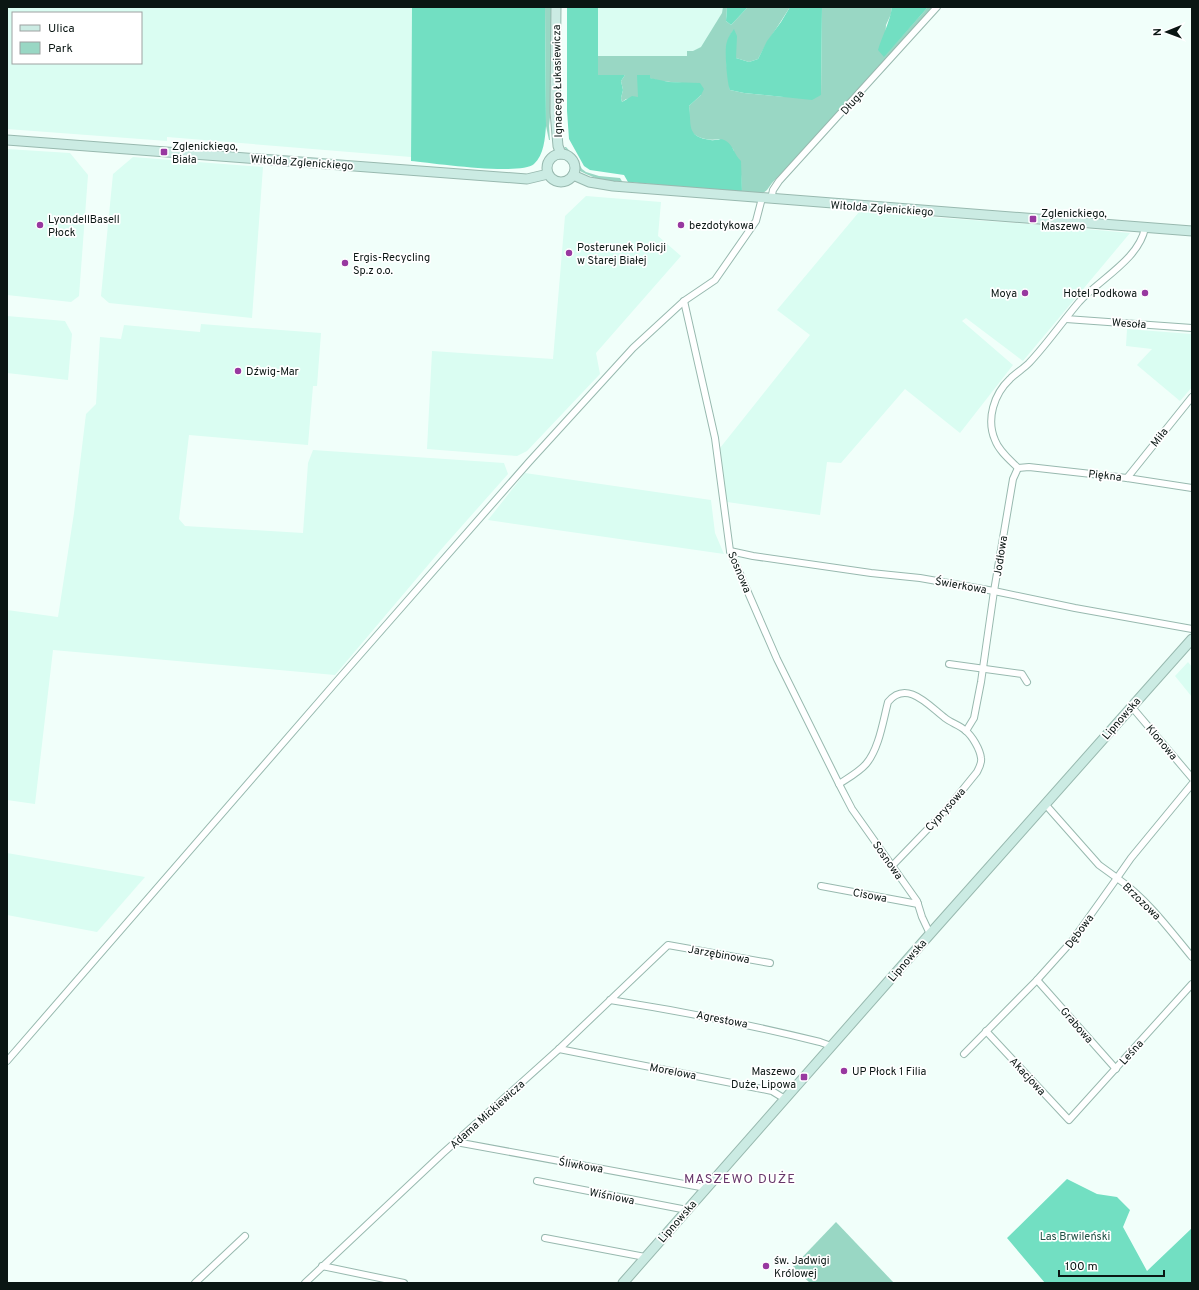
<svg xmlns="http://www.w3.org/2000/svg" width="1199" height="1290" viewBox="0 0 1199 1290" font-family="Overpass,sans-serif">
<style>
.built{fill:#dafdf2;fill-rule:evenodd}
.green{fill:#99d7c4}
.forest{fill:#72dfc2}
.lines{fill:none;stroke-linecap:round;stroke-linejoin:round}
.street-casing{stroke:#98b9af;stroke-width:8}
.secondary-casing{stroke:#98b9af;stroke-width:11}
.street{stroke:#fff;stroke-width:6}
.secondary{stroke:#cbebe3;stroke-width:9}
.poi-dot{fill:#9838a0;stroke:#fff;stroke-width:1.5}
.labels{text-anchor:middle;stroke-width:3.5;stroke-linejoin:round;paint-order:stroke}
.street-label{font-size:11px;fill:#0a1613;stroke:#fff}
.poi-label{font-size:11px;fill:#0a1613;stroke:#fff;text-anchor:start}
.park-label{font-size:11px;fill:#205044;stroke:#fff}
.quarter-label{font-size:13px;letter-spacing:1px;fill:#67376a;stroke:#fff}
</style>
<rect width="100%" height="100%" fill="#f1fffa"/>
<!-- built -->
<g class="built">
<path d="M7 7H412L411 157 167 137V141L7 129ZM13 13H141V63H13Z"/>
<path d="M570 7H724V14L687 75H570Z"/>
<path d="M7 149 70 153 88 175 79 296 71 302 7 295Z"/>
<path d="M133 157 263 167 252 318 109 303 101 296 113 174Z"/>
<path d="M586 196 661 202 658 236 681 256 596 353 600 374 527 451 517 456 427 449 432 351 553 359 565 216Z"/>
<path d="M859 212 1043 225 1130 233 1023 361 966 318 962 321 1013 365 960 433 905 389 841 463 827 462 820 515 727 502 720 448 810 335 777 310Z"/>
<path d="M7 316 65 321 72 334 68 380 7 373Z"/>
<path d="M201 324 321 333 317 386H313L308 445 189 435 179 519 185 526 303 533 308 463 313 450 504 463 508 474 445 545 335 675 53 650 35 804 7 800V610L58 617 74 513 86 414 96 404 100 337 121 339 124 325 200 332Z"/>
<path d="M1127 329 1192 334V387L1180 401 1137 365 1152 349 1126 346Z"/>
<path d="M525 473 711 500 715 533 724 554 488 520Z"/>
<path d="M1188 662 1192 667V697L1175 676Z"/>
<path d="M7 853 145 877 97 932 7 915Z"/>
</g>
<!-- green -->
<g class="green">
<path d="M545 7H551V109L549 126 550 140H549L546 126Z"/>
<path d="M723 7H727L726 21 731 25 748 7H790C779 25 767 41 758 59L749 62 736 58 734 30C721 42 728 74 730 90L744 93 785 97 821 95 822 7H892L891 14 886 25 884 56 928 7H933L852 98 772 183 767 190 762 194 742 193 741 174 733 149 719 139C710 141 695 139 690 129 688 123 690 113 689 106L701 95 682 83 660 81 638 75V98L626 99 622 102 621 98 623 90 621 81 625 75H598V56H687V51H693L701 47 722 13Z"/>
<path d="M564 147H566L576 158 582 169 586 172 599 176 620 178 623 183 598 179 586 174 580 171 575 160Z"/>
<path d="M836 1222 894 1283H810L793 1267Z"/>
</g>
<!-- forest -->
<g class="forest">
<path d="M412 7H545L546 126C545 138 544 155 534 164 519 176 433 163 411 161Z"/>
<path d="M567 7H598V75H625L621 81 623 90 621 98 622 102 632 96 638 97 637 75H650V78L669 82 700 83 704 89 701 95 689 106C692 124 685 137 711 140 716 141 721 137 726 141 734 146 734 155 741 161L742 192 628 182 624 175 590 170 584 166 569 139 567 111Z"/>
<path d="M727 7H748L731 25 726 21Z"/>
<path d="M790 7H822L821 95 812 100 744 93 730 90C727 83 725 55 726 46 727 40 729 35 734 29L737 36 736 58 749 62 758 59 767 41 781 22Z"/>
<path d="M892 7H928L884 57 878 50C882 36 890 22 892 7Z"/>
<path d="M1067 1179 1097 1194 1117 1197 1130 1210 1123 1227 1147 1271 1192 1228V1283H1045L1007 1238Z"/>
</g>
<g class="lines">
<!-- street casing -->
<g class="street-casing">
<g id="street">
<path d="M771 199 773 190 779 181 937 7"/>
<path d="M684 301 715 438 730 551 777 659 839 784 852 809 917 901 922 917 930 934"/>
<path d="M1066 319 1192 328"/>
<path d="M1018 468C1010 460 999 451 995 440 986 419 994 394 1010 379 1016 373 1023 369 1029 363 1047 344 1062 322 1079 302 1100 279 1139 259 1145 228"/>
<path d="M1018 468 1029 467 1127 478 1192 488"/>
<path d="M1127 478 1192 397"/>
<path d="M730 551 753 556 871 573 920 578 994 591 1075 608 1192 629"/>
<path d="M949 664 1022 674 1027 682"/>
<path d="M1131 706 1192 778"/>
<path d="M966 731 974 718 981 682 994 591 1013 479 1018 468"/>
<path d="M839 784C848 778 859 772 866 764 879 749 883 721 888 702 907 679 929 706 945 718 951 723 960 725 966 731 972 736 980 749 981 758 982 763 979 768 977 772L947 809 892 866"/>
<path d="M1192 784 1131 858 1117 878C1147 899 1169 929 1192 957"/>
<path d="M821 886 918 904"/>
<path d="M1037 980 1116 1069"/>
<path d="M610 1000C681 1011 751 1025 820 1042L831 1046"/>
<path d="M986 1031 1069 1120 1192 984"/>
<path d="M559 1049 772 1091 785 1099"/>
<path d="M964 1054 1037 980 1072 941 1117 878 1099 865 1045 804"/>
<path d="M7 1061 336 682 529 462 633 348 684 301 715 280 756 221 762 198"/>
<path d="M456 1142 706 1188"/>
<path d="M537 1181 687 1210"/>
<path d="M545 1238 645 1257"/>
<path d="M322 1266 404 1283"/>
<path d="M195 1283 245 1236"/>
<path d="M305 1283 442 1154 559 1049 668 945 770 963"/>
</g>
</g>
<!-- secondary casing -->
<g class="secondary-casing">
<g id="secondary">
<path d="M556 7 555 112 558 146 561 154"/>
<path d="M7 140 527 179 548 174"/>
<circle cx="561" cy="168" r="14"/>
<path d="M573 175 589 182 613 186 1192 231"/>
<path d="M623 1283 930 934 1192 639"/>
</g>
</g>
<!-- street -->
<use href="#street" class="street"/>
<!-- secondary -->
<use href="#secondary" class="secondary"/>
</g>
<!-- markers -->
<g class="poi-dot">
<rect x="160" y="148" width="8" height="8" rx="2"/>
<rect x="1029" y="215" width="8" height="8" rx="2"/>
<circle cx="40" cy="225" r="4"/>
<circle cx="681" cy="225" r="4"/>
<circle cx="569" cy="253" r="4"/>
<circle cx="345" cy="263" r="4"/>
<circle cx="1025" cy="293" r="4"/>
<circle cx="1145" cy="293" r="4"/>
<circle cx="238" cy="371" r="4"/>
<circle cx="844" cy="1071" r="4"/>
<rect x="800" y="1073" width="8" height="8" rx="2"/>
<circle cx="766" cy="1266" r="4"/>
</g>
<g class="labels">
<!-- street labels -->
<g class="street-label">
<text transform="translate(557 81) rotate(-91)" y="4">Ignacego Łukasiewicza</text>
<text transform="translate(852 102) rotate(-48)" y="4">Długa</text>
<text transform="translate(302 162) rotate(4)" y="4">Witolda Zglenickiego</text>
<text transform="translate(882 208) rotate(4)" y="4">Witolda Zglenickiego</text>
<text transform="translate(1129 323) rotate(4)" y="4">Wesoła</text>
<text transform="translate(1159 437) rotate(-51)" y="4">Miła</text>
<text transform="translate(1105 475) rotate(6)" y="4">Piękna</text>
<text transform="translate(1000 556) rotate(-81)" y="4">Jodłowa</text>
<text transform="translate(740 572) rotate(67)" y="4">Sosnowa</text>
<text transform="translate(961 585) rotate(10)" y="4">Świerkowa</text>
<text transform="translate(1121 718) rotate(-49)" y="4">Lipnowska</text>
<text transform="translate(1162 742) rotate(50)" y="4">Klonowa</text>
<text transform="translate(945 809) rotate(-48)" y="4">Cyprysowa</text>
<text transform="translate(888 860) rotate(55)" y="4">Sosnowa</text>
<text transform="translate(870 895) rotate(11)" y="4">Cisowa</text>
<text transform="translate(1142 901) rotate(44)" y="4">Brzozowa</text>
<text transform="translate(1079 931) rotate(-53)" y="4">Dębowa</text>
<text transform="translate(719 954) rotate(10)" y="4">Jarzębinowa</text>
<text transform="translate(907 960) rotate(-49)" y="4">Lipnowska</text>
<text transform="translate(722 1019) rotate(11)" y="4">Agrestowa</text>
<text transform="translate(1077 1025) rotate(49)" y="4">Grabowa</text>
<text transform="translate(1131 1052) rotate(-48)" y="4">Leśna</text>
<text transform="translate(673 1071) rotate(11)" y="4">Morelowa</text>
<text transform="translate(1028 1076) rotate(47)" y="4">Akacjowa</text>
<text transform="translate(487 1114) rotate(-42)" y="4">Adama Mickiewicza</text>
<text transform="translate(581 1165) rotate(10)" y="4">Śliwkowa</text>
<text transform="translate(612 1196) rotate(11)" y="4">Wiśniowa</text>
<text transform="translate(677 1221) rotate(-49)" y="4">Lipnowska</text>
</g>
<!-- poi labels -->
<g class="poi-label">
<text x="172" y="150">Zglenickiego,<tspan x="172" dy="13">Biała</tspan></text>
<text x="1041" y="217">Zglenickiego,<tspan x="1041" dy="13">Maszewo</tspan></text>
<text x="48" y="223">LyondellBasell<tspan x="48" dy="13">Płock</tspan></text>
<text x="689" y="229">bezdotykowa</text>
<text x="577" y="251">Posterunek Policji<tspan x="577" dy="13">w Starej Białej</tspan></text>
<text x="353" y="261">Ergis-Recycling<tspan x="353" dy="13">Sp.z o.o.</tspan></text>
<text x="1017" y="297" text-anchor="end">Moya</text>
<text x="1137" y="297" text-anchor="end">Hotel Podkowa</text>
<text x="246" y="375">Dźwig-Mar</text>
<text x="796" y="1075" text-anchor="end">Maszewo<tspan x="796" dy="13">Duże, Lipowa</tspan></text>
<text x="852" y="1075">UP Płock 1 Filia</text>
<text x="774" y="1264">św. Jadwigi<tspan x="774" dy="13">Królowej</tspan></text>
</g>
<!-- park labels -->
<g class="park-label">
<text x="1075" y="1240">Las Brwileński</text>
</g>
<!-- quarter labels -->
<g class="quarter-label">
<text x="740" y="1183">MASZEWO DUŻE</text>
</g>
</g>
<!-- border -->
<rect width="1199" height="1290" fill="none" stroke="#0a1613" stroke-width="16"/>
<!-- legend -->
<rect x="12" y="12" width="130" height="52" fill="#ffffff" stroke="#9da2a1"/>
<rect x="20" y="25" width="20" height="6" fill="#cbebe3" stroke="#9da2a1"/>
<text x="48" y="32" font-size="12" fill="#0a1613">Ulica</text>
<rect x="20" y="42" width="20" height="12" fill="#99d7c4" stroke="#9da2a1"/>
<text x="48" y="52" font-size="12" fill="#0a1613">Park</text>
<!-- north arrow -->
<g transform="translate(1167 32) rotate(269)" stroke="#ffffff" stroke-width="3" paint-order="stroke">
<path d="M0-3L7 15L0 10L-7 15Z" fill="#0a1613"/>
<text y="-6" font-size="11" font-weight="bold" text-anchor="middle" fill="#0a1613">N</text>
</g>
<!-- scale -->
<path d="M1059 1270v6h105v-6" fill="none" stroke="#0a1613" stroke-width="2"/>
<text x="1065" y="1270" font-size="12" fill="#0a1613" stroke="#ffffff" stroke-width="3" paint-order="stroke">100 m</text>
</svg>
